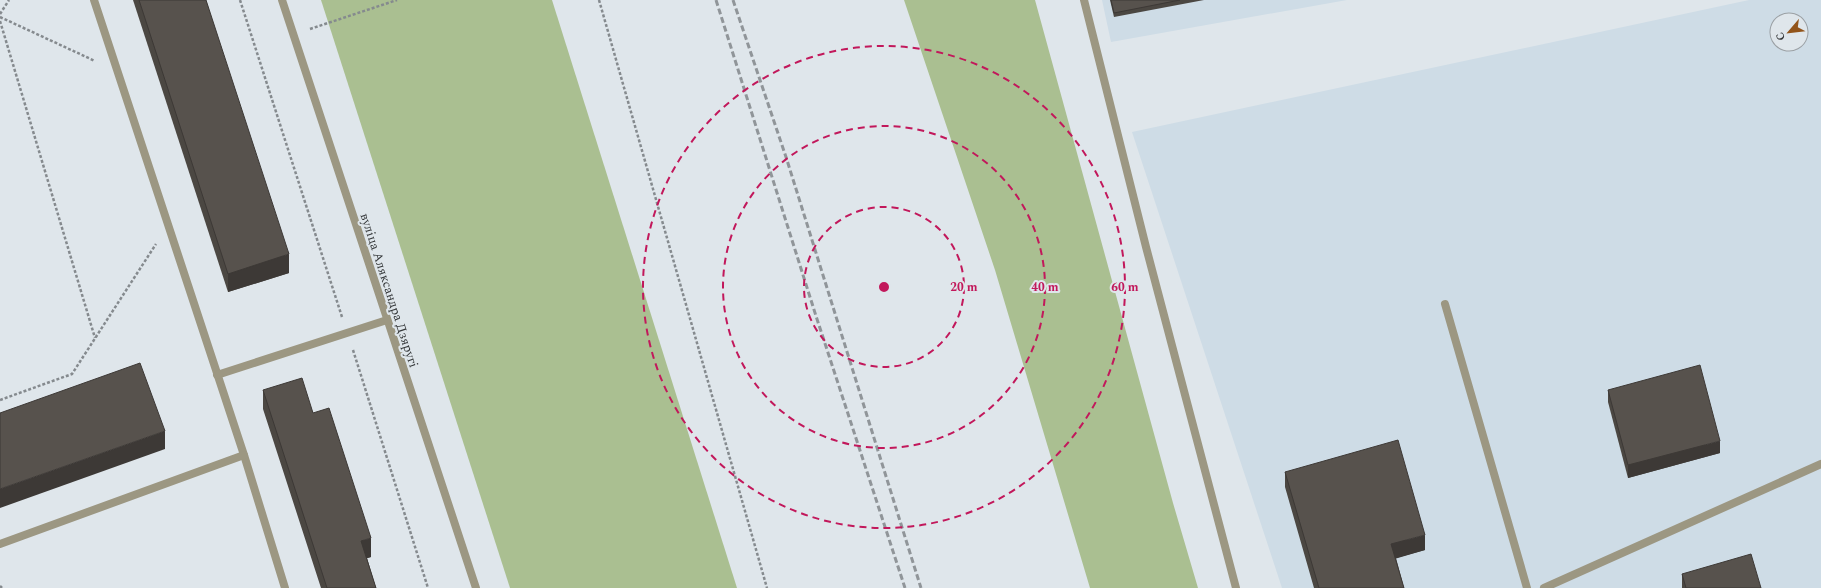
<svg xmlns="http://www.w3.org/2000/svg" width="1821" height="588" viewBox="0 0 1821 588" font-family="Spectral,serif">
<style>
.built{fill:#cedce6;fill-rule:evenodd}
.forest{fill:#aabf91}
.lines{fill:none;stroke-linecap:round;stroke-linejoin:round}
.path{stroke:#858a8e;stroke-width:2.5;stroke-dasharray:3 2;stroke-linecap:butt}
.service{stroke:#9c9782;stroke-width:8}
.minor{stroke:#9c9782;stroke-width:8}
.rail{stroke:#909599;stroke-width:3;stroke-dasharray:6 3;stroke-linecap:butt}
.wall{fill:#4b4742}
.shaded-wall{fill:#3d3936}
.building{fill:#57524d;stroke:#3d3936}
.ring{fill:none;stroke:#c2185b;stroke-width:2;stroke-dasharray:7 5}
.labels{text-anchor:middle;stroke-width:4;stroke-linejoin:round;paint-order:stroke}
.street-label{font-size:13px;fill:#343739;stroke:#dfe6eb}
.centre{fill:#c2185b;stroke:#dfe6eb;stroke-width:2}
.ring-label{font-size:12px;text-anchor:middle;font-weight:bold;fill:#c2185b;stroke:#dfe6eb;stroke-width:4;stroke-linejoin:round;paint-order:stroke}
</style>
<rect width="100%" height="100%" fill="#dfe6eb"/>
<!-- built -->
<g class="built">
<path d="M1102 0H1347L1111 42Z"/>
<path d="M1749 0H1821V588H1282L1132 132ZM1777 20H1801V44H1777Z"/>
</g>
<!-- forest -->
<g class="forest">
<path d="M321 0H552L737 588H510Z"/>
<path d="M904 0H1035L1173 503 1198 588H1090L995 270Z"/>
</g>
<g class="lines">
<!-- path -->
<g class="path">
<path d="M240 0 342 317"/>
<path d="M599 0 767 588"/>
<path d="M0 14 9 0"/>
<path d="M0 17 95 61"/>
<path d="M0 21 95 338"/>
<path d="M310 29 397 0"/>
<path d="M353 350 428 588"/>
<path d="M0 400 72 374 156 244"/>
<path d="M0 586 2 588"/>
</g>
<!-- service -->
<g class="service">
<path d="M94 0 244 455 285 588"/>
<path d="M1445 304 1527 588"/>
<path d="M217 375 387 320"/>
<path d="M0 544 244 455"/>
<path d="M1544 588 1821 464"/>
</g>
<!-- minor -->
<g class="minor">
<path d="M282 0 476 588"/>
<path d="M1084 0 1146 247 1236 588"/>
</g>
<!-- rail -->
<g class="rail">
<path d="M716 0 816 316 905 588"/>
<path d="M733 0 786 157 921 588"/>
</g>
</g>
<!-- wall -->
<g class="wall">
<path d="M133 0H206L289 273 228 292Z"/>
<path d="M1110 0H1204L1114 17Z"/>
<path d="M263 390 313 413 371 557 367 558 376 588H321L263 409Z"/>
<path d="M1608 390 1720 453 1628 478 1608 402Z"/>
<path d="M1285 472 1425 550 1396 558 1404 588H1314L1285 487Z"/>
<path d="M1682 574 1761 588H1682Z"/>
</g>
<!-- shaded-wall -->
<g class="shaded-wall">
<path d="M289 254V273L228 292V274Z"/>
<path d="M165 431V449L0 508V489Z"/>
<path d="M1720 441V453L1628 478V465Z"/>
<path d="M1425 535V550L1391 560V544Z"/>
<path d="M371 538V557L361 560V541Z"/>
</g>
<!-- building -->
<g class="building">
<path d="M139 0H206L289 254 228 274Z"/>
<path d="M1111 0H1180L1114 13Z"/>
<path d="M140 363 165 431 0 489V413Z"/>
<path d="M1700 365 1720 441 1628 465 1608 390Z"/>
<path d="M302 378 313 413 329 408 371 538 361 541 376 588H327L263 390Z"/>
<path d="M1398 440 1425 535 1391 544 1404 588H1319L1285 472Z"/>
<path d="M1751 554 1761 588H1686L1682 574Z"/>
</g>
<!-- distance rings -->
<g class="ring">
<circle cx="884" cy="287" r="80"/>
<circle cx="884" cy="287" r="161"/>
<circle cx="884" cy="287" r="241"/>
</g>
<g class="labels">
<!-- street labels -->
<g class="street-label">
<text transform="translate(390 290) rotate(72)" y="5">вуліца Аляксандра Дзяругі</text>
</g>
</g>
<circle cx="884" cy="287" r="6" class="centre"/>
<g class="ring-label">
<text x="964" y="291">20 m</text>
<text x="1045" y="291">40 m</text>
<text x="1125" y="291">60 m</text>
</g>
<!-- north arrow -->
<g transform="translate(1789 32) rotate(242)"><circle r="19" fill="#dfe6eb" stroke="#9ba0a4"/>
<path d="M0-3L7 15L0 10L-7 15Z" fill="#92541a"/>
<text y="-6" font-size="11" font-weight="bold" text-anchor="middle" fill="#343739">С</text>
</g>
</svg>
